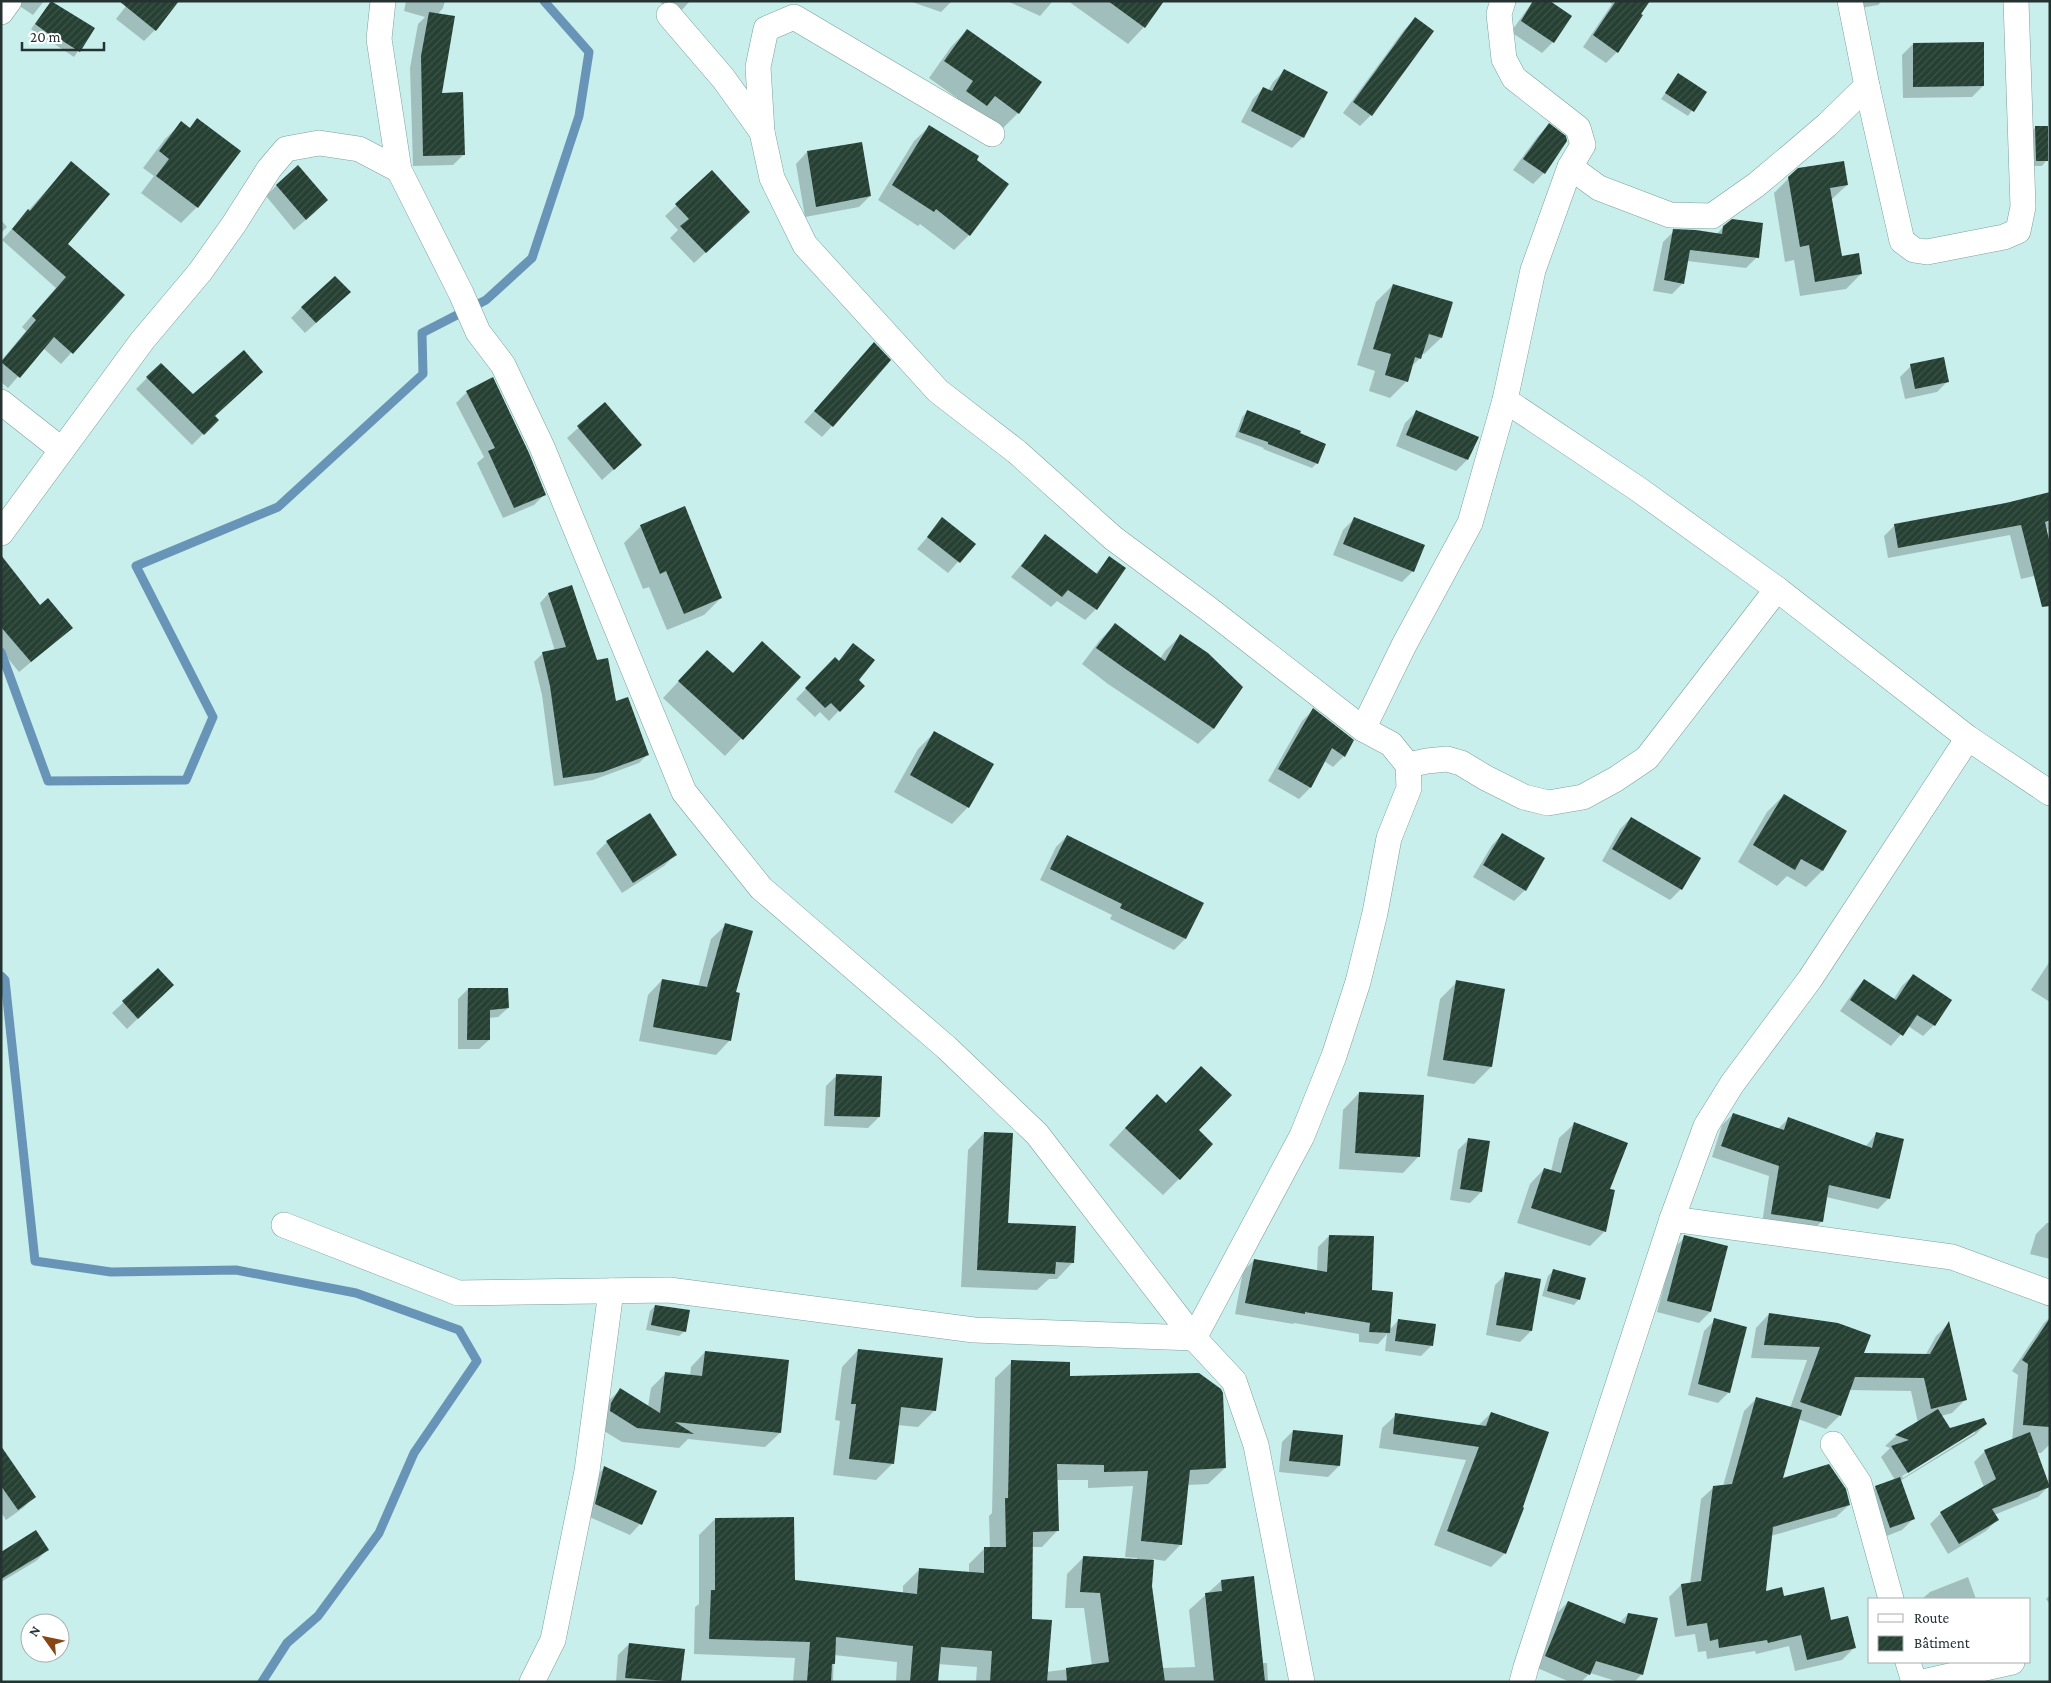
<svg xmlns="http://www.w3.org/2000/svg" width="2051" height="1683" viewBox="0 0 2051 1683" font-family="'Crimson Pro',serif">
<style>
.shadow{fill:#0003;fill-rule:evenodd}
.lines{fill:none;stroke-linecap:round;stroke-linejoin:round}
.stream{stroke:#6895b7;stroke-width:9}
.building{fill:url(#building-hatch)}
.minor-casing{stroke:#7ca09d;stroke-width:26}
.minor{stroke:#fff;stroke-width:25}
</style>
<defs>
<pattern id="building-hatch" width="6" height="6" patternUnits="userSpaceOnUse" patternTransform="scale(1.25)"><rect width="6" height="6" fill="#264034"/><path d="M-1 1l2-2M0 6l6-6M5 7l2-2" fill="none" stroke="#3d5449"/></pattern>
</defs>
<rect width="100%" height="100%" fill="#c9efec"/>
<!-- shadow -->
<g class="shadow">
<path d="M17 1H44L33 15 18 5Z"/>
<path d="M130 1 155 30 144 41 116 19Z"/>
<path d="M406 1H445L443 8 437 15 440 94 464 154 453 165 413 166 410 68 418 24 425 17 404 11Z"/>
<path d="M657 1H690L679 13Z"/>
<path d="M909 1H952L941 12Z"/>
<path d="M1007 1H1053L1040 16Z"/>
<path d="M1068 1H1162L1144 27 1128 44Z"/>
<path d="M1533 1H1547L1553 42 1542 53 1511 32Z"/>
<path d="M1608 1H1649L1617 52 1606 63 1583 47 1612 4Z"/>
<path d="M1859 1H1882L1878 5 1860 8Z"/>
<path d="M47 7 93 29 74 57 53 43 51 44 31 29Z"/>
<path d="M1415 19 1371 115 1360 126 1343 113 1404 30Z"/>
<path d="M967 30 1018 113 1002 129 950 108 957 98 929 78 951 47Z"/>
<path d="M1913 44 1983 86 1972 97 1903 98 1902 55Z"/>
<path d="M1284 71 1303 137 1292 148 1241 122 1253 99 1263 88 1268 91 1273 82Z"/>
<path d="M1678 75 1705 92 1688 116 1661 99Z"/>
<path d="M198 120 197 207 181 223 141 193 154 176 143 168 165 139 182 123 189 128Z"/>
<path d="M1549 125 1544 173 1533 184 1513 170 1538 136Z"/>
<path d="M929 127 975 160 969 235 954 250 920 224 918 226 878 200 914 141Z"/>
<path d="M2035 128 2047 160 2042 166H2031L2030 133Z"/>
<path d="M807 152 870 196 859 207 805 217 796 164Z"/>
<path d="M71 163 66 244 123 295 61 364 43 348 8 388 1 382V361L26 331 22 327 56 288 2 240Z"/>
<path d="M712 172 738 223 694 263 670 238 678 230 665 216Z"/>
<path d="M1789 178 1847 185 1831 200 1841 257 1861 274 1846 289 1800 296 1794 260 1785 262 1774 193Z"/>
<path d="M277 185 316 211 294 230 266 196Z"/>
<path d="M1 220 7 227 1 233Z"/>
<path d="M1723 227 1757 257 1746 268 1687 261 1683 283 1672 294 1653 291 1663 242 1674 231 1716 235Z"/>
<path d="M1393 285 1441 338 1424 354 1422 353 1420 358 1411 367 1407 381 1390 398 1369 391 1375 371 1357 365 1376 302Z"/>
<path d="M338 303 305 333 291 318 302 307Z"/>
<path d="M874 344 832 426 822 437 804 422Z"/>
<path d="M161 364 193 396 262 372 213 416 217 420 192 445 136 389Z"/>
<path d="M1911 366 1948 381 1937 392 1905 399 1900 377Z"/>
<path d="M492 379 545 494 534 505 503 518 477 463 484 457 456 403 467 392Z"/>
<path d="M605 404 629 456 602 480 567 438Z"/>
<path d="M1247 412 1299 434 1317 463 1312 468 1263 449 1264 448 1235 437 1242 417Z"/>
<path d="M1416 412 1467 460 1456 471 1396 446 1405 423Z"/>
<path d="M2050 494V529L2045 530 2042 574 2021 579 2010 535 1888 558 1884 536 1895 525Z"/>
<path d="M943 519 974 544 948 573 917 549Z"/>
<path d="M1354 519 1413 571 1402 582 1333 555 1343 530Z"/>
<path d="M641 526 721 598 704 615 667 630 649 587 643 589 624 543Z"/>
<path d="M1045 536 1095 574 1109 558 1096 609 1085 620 1057 601 1051 607 1011 577Z"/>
<path d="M1 559 40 607 60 638 19 672 1 650Z"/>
<path d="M571 587 596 662 615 703 648 754 639 763 593 780 554 786 542 695 534 662 543 653 555 651 540 603 548 594Z"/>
<path d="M1115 625 1160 659 1165 651 1180 636 1242 687 1213 729 1198 744 1108 684 1082 664 1100 640Z"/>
<path d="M854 645 858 680 863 686 829 721 820 712 815 717 796 699 835 659 838 662Z"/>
<path d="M691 668 732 674 799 677 725 756 663 698Z"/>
<path d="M1313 710 1353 741 1344 756 1333 767 1324 761 1310 788 1299 799 1268 781 1302 721Z"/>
<path d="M934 733 968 807 952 824 894 792 918 749Z"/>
<path d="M1784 795 1845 831 1822 871 1806 887 1787 876 1777 886 1738 862 1767 812Z"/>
<path d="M1631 818 1681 889 1670 900 1602 861 1620 829Z"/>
<path d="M1503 834 1525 890 1514 901 1473 877 1492 845Z"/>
<path d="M1067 836 1202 903 1185 939 1174 950 1110 919 1112 915 1040 880 1056 847Z"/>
<path d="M607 842 675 855 664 866 622 893 596 853Z"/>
<path d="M726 925 730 1040 716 1055 639 1041 648 995 662 980 698 987 711 939Z"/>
<path d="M2050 961V1002L2031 990Z"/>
<path d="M158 970 161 996 127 1029 112 1013Z"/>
<path d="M1913 975 1934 1025 1923 1036 1908 1026 1891 1046 1840 1011 1854 991 1864 980 1893 1000 1902 986Z"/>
<path d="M1457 982 1504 990 1491 1067 1474 1084 1427 1076 1440 999Z"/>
<path d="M468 989 508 1008 498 1017 489 1018V1040L479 1049H458V999Z"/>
<path d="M837 1075 879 1117 868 1128 824 1126 826 1086Z"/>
<path d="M1359 1093 1419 1156 1403 1173 1339 1169 1343 1110Z"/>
<path d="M1166 1104 1197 1130 1179 1179 1163 1195 1109 1145 1140 1112Z"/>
<path d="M1733 1114 1778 1129 1788 1119 1865 1147 1876 1134 1889 1198 1878 1209 1826 1197 1822 1221 1811 1232 1762 1224 1769 1176 1712 1157 1722 1125Z"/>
<path d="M1574 1124 1608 1189 1605 1231 1590 1246 1517 1223 1530 1184 1544 1169 1551 1171 1559 1138Z"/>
<path d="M984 1133 1007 1225 1073 1262 1057 1279H1049L1037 1290 961 1287 968 1150Z"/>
<path d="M1469 1139 1481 1192 1470 1203 1450 1200 1458 1150Z"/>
<path d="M2047 1223H2050V1259L2030 1254 2036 1234Z"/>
<path d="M1329 1236 1371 1292 1389 1330 1399 1320 1432 1345 1421 1356 1385 1351 1387 1334 1378 1344 1359 1342V1334L1294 1323 1293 1324 1235 1314 1243 1271 1254 1260 1317 1271 1318 1247Z"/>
<path d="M1685 1237 1710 1312 1699 1323 1657 1312 1674 1248Z"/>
<path d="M1553 1271 1579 1299 1574 1305 1542 1296 1548 1276Z"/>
<path d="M1506 1274 1531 1331 1520 1342 1486 1335 1495 1285Z"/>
<path d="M655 1306 685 1331 679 1336 646 1330 650 1311Z"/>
<path d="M1769 1314 1862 1354 1925 1356 1936 1336 1948 1324 1965 1400 1952 1413 1941 1416 1949 1430 1986 1424 1975 1435 1900 1481 1913 1519 1902 1530 1879 1539 1865 1498 1876 1487 1895 1480 1881 1457 1890 1448 1885 1446 1896 1436 1918 1423 1911 1391 1849 1390 1840 1415 1826 1429 1798 1419 1782 1480 1849 1505 1836 1517 1771 1536 1764 1593 1783 1598 1830 1621 1854 1648 1842 1660 1795 1671 1789 1646 1756 1654 1755 1651 1707 1659 1706 1651 1698 1652 1695 1634 1675 1637 1669 1597 1681 1585 1690 1584 1701 1499 1714 1487 1723 1486 1744 1411 1756 1399 1790 1408 1807 1360 1751 1358 1756 1328ZM1975 1430V1433L1903 1478 1902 1476Z"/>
<path d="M2050 1317V1444L2041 1453H2036L2049 1486 2038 1497 1994 1515 1997 1520 1986 1531 1948 1554 1930 1524 1941 1513 1984 1487 1974 1462 1985 1451 2012 1441 2018 1375 2012 1371 2044 1323Z"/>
<path d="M1715 1320 1729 1392 1718 1403 1688 1395 1704 1331Z"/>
<path d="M858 1350 935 1410 918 1427 897 1425 893 1463 876 1480 833 1475 840 1421 835 1420 842 1367Z"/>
<path d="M705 1352 780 1433 765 1447 688 1439 679 1448 622 1442 596 1426 605 1404 620 1390 648 1407 651 1388 665 1374 690 1376 691 1367Z"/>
<path d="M1012 1362 1068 1377 1225 1468 1208 1484 1187 1485 1181 1544 1165 1561 1153 1559 1151 1586 1162 1668 1195 1667 1189 1610 1221 1581 1262 1663H1267L1268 1682H976L977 1667 938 1664 937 1682H896L897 1662 834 1655 833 1682H793L795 1658 694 1654 695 1607 699 1604V1535L715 1519 794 1582 903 1593V1586L919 1570 969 1573V1564L985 1548H990L989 1516 992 1513 995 1378ZM1056 1480H1088V1488L1133 1486 1125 1557 1137 1558V1560L1083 1558 1067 1574 1065 1608H1084L1092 1666 1046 1672 1031 1620V1547H1042L1058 1530Z"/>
<path d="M1491 1413 1505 1553 1491 1567 1434 1545 1466 1460 1379 1448 1382 1428 1396 1415 1478 1426Z"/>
<path d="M1293 1431 1339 1466 1328 1477 1279 1472 1282 1442Z"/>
<path d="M1 1462 34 1497 23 1508 6 1520 1 1512Z"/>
<path d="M604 1468 640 1524 630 1535 585 1515 593 1479Z"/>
<path d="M47 1550 36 1561 1 1582V1554Z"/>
<path d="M1968 1577 1976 1599H1922L1930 1592Z"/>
<path d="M2050 1595V1604L2046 1599Z"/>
<path d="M1568 1602 1619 1623 1628 1614 1642 1674 1634 1682H1619L1590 1673 1581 1682H1570L1535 1667 1557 1613Z"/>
<path d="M629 1644 680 1682H616L618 1655Z"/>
</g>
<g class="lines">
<!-- stream -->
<g class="stream">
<path d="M1 652 48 781 186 780 213 717 136 566 278 507 423 374 422 333 486 300 532 258 579 116 589 52 544 1"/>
<path d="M1 976 5 980 35 1261 111 1272 236 1270 356 1293 459 1330 477 1361 414 1453 379 1533 318 1616 287 1643 262 1682"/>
</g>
</g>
<!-- building -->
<g class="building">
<path d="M51 1 95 28 80 52 58 38 57 40 35 24Z"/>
<path d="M119 1H179L156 31Z"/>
<path d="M1108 1H1164L1145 28Z"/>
<path d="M1533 1H1550L1572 16 1554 43 1521 21Z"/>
<path d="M1616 1H1650L1641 14 1643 15 1618 53 1593 35Z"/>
<path d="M429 12 455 16 442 93 463 92 465 155 423 156 421 56Z"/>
<path d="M1415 17 1434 31 1372 116 1353 102Z"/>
<path d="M967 29 1042 82 1019 114 995 96 987 106 966 91 973 81 944 61Z"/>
<path d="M1984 42V86L1913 87V43Z"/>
<path d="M1284 69 1328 92 1304 138 1251 111 1263 87 1272 91Z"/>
<path d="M1678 73 1707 92 1694 112 1665 93Z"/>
<path d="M197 118 241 151 198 208 156 176 169 159 159 151 181 121 190 128Z"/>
<path d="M1549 123 1566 136 1567 141 1545 174 1523 159Z"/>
<path d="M929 125 979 156 977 160 1009 184 970 236 936 209 934 212 892 185Z"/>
<path d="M2035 126H2048V161H2036Z"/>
<path d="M862 142 871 196 816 207 807 151Z"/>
<path d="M71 161 110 194 68 244 125 295 73 354 54 337 20 378 1 362 36 320 32 316 66 277 12 229 28 209 30 211Z"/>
<path d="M1844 161 1848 185 1830 188 1842 256 1859 253 1862 274 1815 282 1809 245 1800 247 1788 177 1798 168Z"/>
<path d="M298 165 328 200 306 220 276 185Z"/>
<path d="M712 170 750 212 706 253 680 226 689 219 675 204Z"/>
<path d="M1732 219 1763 223 1759 258 1690 250 1684 284 1664 280 1673 229 1696 230 1722 234 1723 226Z"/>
<path d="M335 276 351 292 316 323 301 307Z"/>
<path d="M1393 284 1453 302 1442 338 1429 334 1421 359 1415 357 1408 382 1385 375 1391 354 1373 349Z"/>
<path d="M874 342 891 360 833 427 814 411Z"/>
<path d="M244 350 263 372 215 416 219 420 204 435 146 377 161 363 193 394Z"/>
<path d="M1944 357 1949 382 1915 389 1910 364Z"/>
<path d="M493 377 529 453 546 495 514 508 488 451 495 448 466 391Z"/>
<path d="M605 402 642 445 614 470 577 426Z"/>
<path d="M1247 410 1301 431 1300 433 1326 444 1318 464 1268 444V442L1239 432Z"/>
<path d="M1416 410 1479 437 1468 460 1406 435Z"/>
<path d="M2050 492V520L2045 522 2050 544V606L2042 607 2021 525 1898 548 1894 524 2006 503Z"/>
<path d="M685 506 722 598 684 614 666 571 660 574 640 525Z"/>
<path d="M942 517 976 544 960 563 927 537Z"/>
<path d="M1354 517 1425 545 1414 572 1343 544Z"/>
<path d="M1045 534 1097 574 1109 556 1126 568 1097 610 1068 590 1062 597 1021 566Z"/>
<path d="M1 555 40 605 48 598 73 628 31 662 1 627Z"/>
<path d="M572 585 597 660 608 658 616 701 628 697 649 755 603 772 563 778 550 686 542 652 566 647 548 593Z"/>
<path d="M1115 623 1165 661 1180 634 1208 653 1243 687 1214 729 1124 668 1096 648Z"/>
<path d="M762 641 801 677 743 740 678 681 707 650 733 673Z"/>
<path d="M853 643 875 660 859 680 865 686 840 712 831 703 825 708 805 688 835 657 839 661Z"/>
<path d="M1313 708 1354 740 1345 757 1332 748 1311 788 1278 769Z"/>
<path d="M934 731 994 764 969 808 910 775Z"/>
<path d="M1784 794 1847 831 1823 871 1801 859 1795 870 1753 845Z"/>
<path d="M650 813 677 855 633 883 606 841Z"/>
<path d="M1631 817 1701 858 1682 890 1612 849Z"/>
<path d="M1502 833 1545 858 1526 891 1483 865Z"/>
<path d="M1067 835 1204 903 1186 939 1120 908 1122 904 1050 869Z"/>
<path d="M725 923 753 931 736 992 740 993 731 1041 653 1027 662 979 707 987Z"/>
<path d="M158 968 174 985 138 1019 122 1001Z"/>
<path d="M1913 974 1952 1000 1935 1026 1917 1015 1903 1036 1850 1000 1864 979 1896 1000Z"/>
<path d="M1456 980 1505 989 1492 1067 1443 1060Z"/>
<path d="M468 988H508L509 1008 490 1010V1040H467Z"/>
<path d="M1201 1066 1232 1095 1199 1130 1213 1144 1180 1180 1125 1128 1157 1094 1166 1103Z"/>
<path d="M836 1074 882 1076 880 1117 834 1116Z"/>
<path d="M1359 1092 1424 1095 1420 1157 1355 1153Z"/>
<path d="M1733 1113 1784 1130 1788 1117 1872 1148 1876 1132 1904 1139 1890 1199 1829 1185 1823 1222 1771 1214 1779 1166 1721 1146Z"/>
<path d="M1574 1122 1628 1143 1610 1189 1615 1190 1606 1232 1531 1208 1544 1168 1561 1173Z"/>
<path d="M984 1132 1013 1133 1008 1223 1076 1226 1074 1263 1056 1262 1055 1274 977 1270Z"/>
<path d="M1468 1138 1490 1141 1482 1192 1460 1189Z"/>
<path d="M1329 1235 1374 1236 1372 1290 1393 1292 1390 1333 1369 1332 1370 1323 1305 1312V1314L1245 1303 1254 1259 1327 1272Z"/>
<path d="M1684 1235 1728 1246 1711 1312 1667 1301Z"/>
<path d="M1553 1269 1586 1278 1580 1300 1547 1291Z"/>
<path d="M1505 1272 1541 1279 1532 1331 1496 1325Z"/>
<path d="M655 1305 690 1310 686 1332 651 1325Z"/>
<path d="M1769 1313 1838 1323 1871 1335 1864 1353 1930 1354 1949 1321 1967 1400 1931 1409 1924 1378 1855 1377 1841 1416 1800 1402 1820 1347 1764 1345Z"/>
<path d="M1714 1318 1747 1327 1730 1393 1698 1384Z"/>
<path d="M2050 1318V1427L2023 1425 2028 1364 2022 1360Z"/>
<path d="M1398 1319 1436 1324 1433 1346 1395 1341Z"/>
<path d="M858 1349 943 1358 936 1411 901 1407 894 1464 849 1459 856 1404H851Z"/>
<path d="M705 1351 789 1360 781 1433 675 1422 694 1434 637 1428 610 1411 611 1403 620 1388 660 1413 665 1372 702 1376Z"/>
<path d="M1011 1360 1070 1362V1376L1199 1373 1221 1389 1223 1393 1226 1468 1190 1470 1182 1545 1141 1541 1148 1471 1104 1472V1465L1057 1464 1059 1531 1033 1532 1032 1619 1052 1620 1047 1682H990L992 1651 941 1647 938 1682H910L913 1646 836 1637 835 1664H832L831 1682H807L810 1642 709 1639 711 1590H715V1518L794 1517 795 1580 917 1594 919 1568 984 1573V1547H1006L1005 1498H1008Z"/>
<path d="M1756 1397 1802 1410 1783 1478 1829 1464 1846 1489 1850 1505 1773 1527 1766 1591 1782 1587 1784 1596 1824 1587 1831 1620 1848 1616 1856 1648 1807 1660 1801 1635 1768 1643 1767 1640 1719 1648 1718 1639 1710 1641 1707 1623 1687 1626 1681 1584 1701 1581 1713 1486 1732 1484Z"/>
<path d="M1938 1409 1950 1428 1984 1418 1987 1424 1908 1473 1891 1446 1909 1440 1895 1435Z"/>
<path d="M1491 1412 1549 1432 1523 1507 1524 1508 1506 1554 1447 1531 1479 1447 1393 1434 1395 1413 1486 1426Z"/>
<path d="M1293 1430 1343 1435 1340 1466 1289 1461Z"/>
<path d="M2030 1432 2050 1487 1992 1509 1999 1520 1959 1544 1940 1512 1996 1479 1984 1450Z"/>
<path d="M1 1446 36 1497 18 1510 1 1486Z"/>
<path d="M604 1466 657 1491 642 1525 595 1504Z"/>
<path d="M1900 1477 1915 1519 1890 1528 1875 1486Z"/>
<path d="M36 1530 49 1550 1 1579V1552Z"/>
<path d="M1083 1556 1154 1560 1152 1586 1165 1682H1067L1066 1668 1109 1662 1100 1593 1080 1592Z"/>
<path d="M1254 1576 1265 1682H1214L1205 1593 1222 1591 1221 1580Z"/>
<path d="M1568 1601 1625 1624 1628 1613 1658 1618 1643 1675 1596 1661 1590 1675 1545 1656Z"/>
<path d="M629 1643 685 1649 681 1682 625 1678Z"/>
</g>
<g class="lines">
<!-- minor casing -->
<g class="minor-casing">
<g id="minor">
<path d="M383 1 379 39 399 170 461 293 478 332 503 365 542 447 684 792 761 888 947 1048 1037 1134 1194 1338 1234 1381 1256 1445 1302 1682"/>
<path d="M1850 1 1867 86 1902 241 1914 250 1927 252 2004 237 2018 231 2023 207 2016 1"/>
<path d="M1 12 9 1"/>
<path d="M669 15 723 78 762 132"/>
<path d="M1570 167 1599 188 1670 215 1712 216 1756 185 1793 154 1827 125 1867 86"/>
<path d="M1505 400 1638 489 1777 589 1968 738 2050 793"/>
<path d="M1 402 62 450"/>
<path d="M1 533 142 341 200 272 234 224 269 169 286 149 319 143 359 149 399 170"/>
<path d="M1363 729 1404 645 1470 523 1505 400 1533 270 1570 167 1583 145 1578 128 1514 78 1504 59 1499 14 1503 1"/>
<path d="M1408 765 1427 761 1447 759 1461 763 1486 778 1524 797 1548 803 1583 797 1616 779 1647 758 1777 589"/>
<path d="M1672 1219 1952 1257 2050 1293"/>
<path d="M284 1225 458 1293 669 1290 974 1330 1194 1338 1302 1136 1334 1056 1358 982 1375 913 1389 838 1409 788 1408 765 1391 744 1363 729 1210 610 1113 538 1017 452 938 391 805 245 772 178 762 132 758 67 766 29 794 17 992 134"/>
<path d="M1833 1444 1859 1483 1891 1599"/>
<path d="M1908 1662 1914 1682"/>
<path d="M532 1682 553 1640 587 1471 611 1291"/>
<path d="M1522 1682 1526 1667 1672 1219 1706 1126 1732 1084 1810 979 1968 738"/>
<path d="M1923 1682 2012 1662"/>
</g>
</g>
<!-- minor -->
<use href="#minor" class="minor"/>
</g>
<!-- border -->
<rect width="2051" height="1683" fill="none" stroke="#243231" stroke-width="5"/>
<!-- legend -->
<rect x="1868" y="1598" width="162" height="65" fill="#ffffff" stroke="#a7adad"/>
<rect x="1878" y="1614" width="25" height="8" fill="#ffffff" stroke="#a7adad"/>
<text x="1914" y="1623" font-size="15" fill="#243231">Route</text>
<rect x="1878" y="1636" width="25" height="15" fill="url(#building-hatch)" stroke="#a7adad"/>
<text x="1914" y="1648" font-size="15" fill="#243231">Bâtiment</text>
<!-- north arrow -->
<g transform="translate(45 1638) rotate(303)"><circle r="24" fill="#ffffff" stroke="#a7adad"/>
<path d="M0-4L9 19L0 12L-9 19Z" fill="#884615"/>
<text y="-8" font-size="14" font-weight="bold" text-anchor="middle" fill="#243231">N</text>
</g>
<!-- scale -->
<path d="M22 42v8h82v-8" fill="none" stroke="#243231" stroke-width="2.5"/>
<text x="30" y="42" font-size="15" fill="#243231" stroke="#ffffff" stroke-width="4" paint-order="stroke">20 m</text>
</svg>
